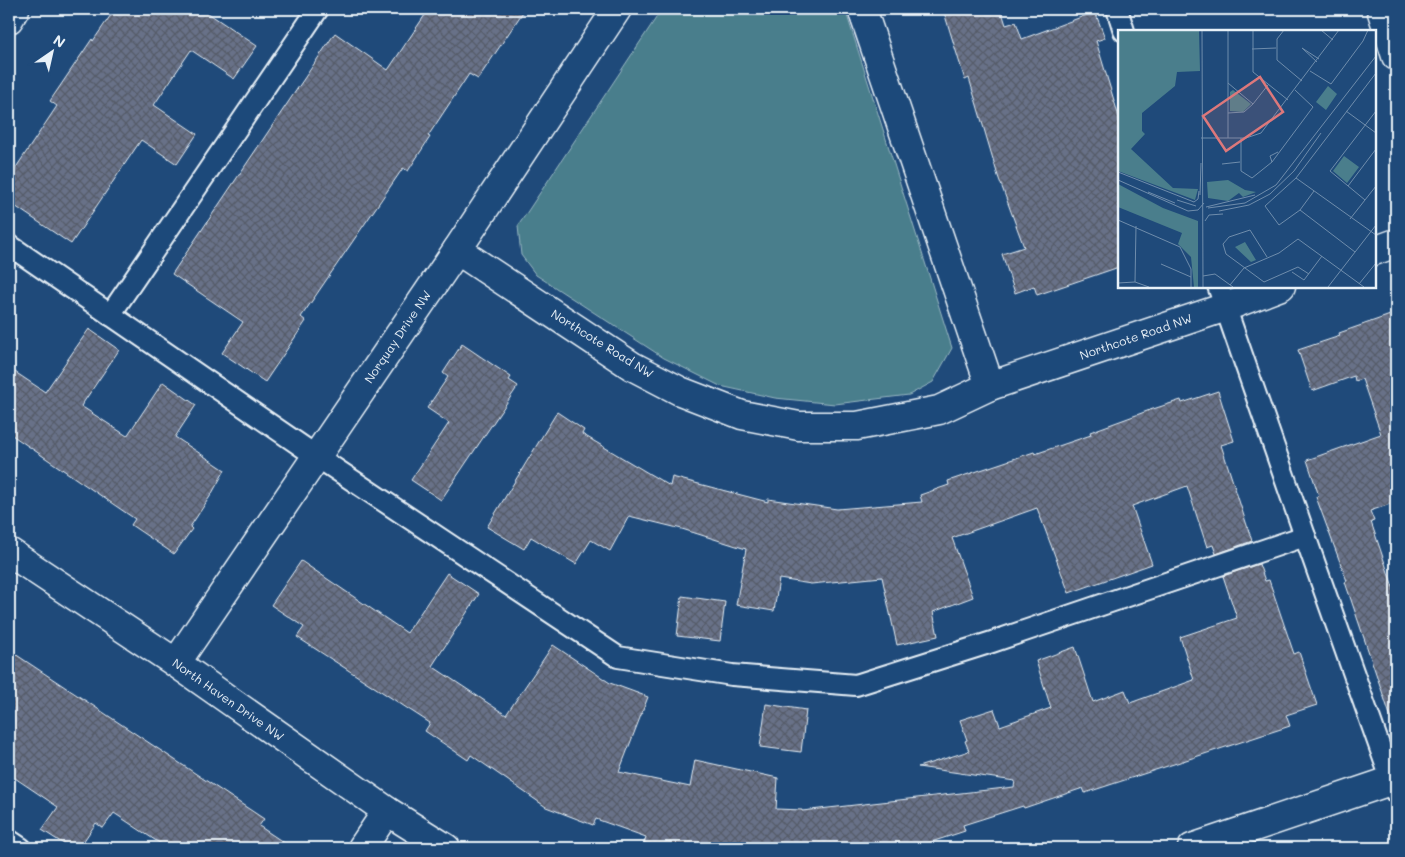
<svg xmlns="http://www.w3.org/2000/svg" width="1405" height="857" viewBox="0 0 1405 857" font-family="Mali,sans-serif">
<style>
.green{fill:#4a7e8c;stroke:#99b8c2}
.building{fill:url(#building-cross-hatch);stroke:#e8f1f8}
.lines{fill:none;stroke-linecap:round;stroke-linejoin:round}
.lane-casing{stroke:#e8f1f8;stroke-width:24}
.street-casing{stroke:#e8f1f8;stroke-width:31}
.secondary-casing{stroke:#e8f1f8;stroke-width:31}
.lane{stroke:#1f4a7a;stroke-width:20}
.street{stroke:#1f4a7a;stroke-width:28}
.secondary{stroke:#1f4a7a;stroke-width:28}
.labels{text-anchor:middle;stroke-width:4;stroke-linejoin:round;paint-order:stroke}
.street-label{font-size:12px;fill:#e8f1f8;stroke:#1f4a7a}
.inset-road{fill:none;stroke:#6f8dac;stroke-width:1}
.view{fill:#dd787b;fill-opacity:0.15;stroke:#dd787b;stroke-width:2.5}
.inset-edge{fill:none;stroke:#e8f1f8;stroke-width:2.5}
</style>
<defs>
<pattern id="building-cross-hatch" width="8" height="8" patternUnits="userSpaceOnUse" patternTransform="scale(1.25)"><rect width="8" height="8" fill="#687188"/><path d="M0 0l8 8M0 8l8-8" fill="none" stroke="#575c69"/></pattern>
</defs>
<rect width="100%" height="100%" fill="#1f4a7a"/>
<filter id="ink" filterUnits="userSpaceOnUse"><feTurbulence type="fractalNoise" baseFrequency=".02" numOctaves="2"/><feDisplacementMap in="SourceGraphic" scale="10" xChannelSelector="R" yChannelSelector="G"/><feConvolveMatrix kernelMatrix="1 2 1 2 8 2 1 2 1" color-interpolation-filters="sRGB"/></filter>
<g filter="url(#ink)">
<!-- green -->
<path class="green" d="M662 9H845L952 348 933 382 909 395 835 404 775 398 720 386 664 358 536 275 521 255 518 226Z"/>
<!-- building -->
<g class="building">
<path d="M115 9H202L257 46 234 79 191 50 154 105 197 134 177 164 141 140 71 244 9 202V178L57 106 50 101 92 39 93 41Z"/>
<path d="M429 9H525L478 79 469 74 428 136 430 137 408 171 403 168 301 317 306 321 265 382 222 353 243 322 172 274 335 33 388 70Z"/>
<path d="M943 9H1001L1006 25 1016 22 1022 39 1095 12 1105 38 1096 41 1119 117V267L1037 295 1034 286 1015 293 1002 254 1024 247 998 176 969 78 965 80Z"/>
<path d="M1396 313V502L1370 511 1374 521 1371 522 1396 596V717L1391 718 1345 582 1347 581 1316 497 1319 496 1307 460 1381 434 1362 379 1355 381 1354 376 1312 391 1298 350 1340 336 1339 333Z"/>
<path d="M89 329 119 350 81 406 127 436 163 382 196 405 175 437 225 470 211 495 190 527 192 529 174 554 131 525 135 519 9 433V368L45 392Z"/>
<path d="M462 344 511 377 509 380 518 386 441 500 411 480 449 423 427 408 448 377 443 373Z"/>
<path d="M1218 391 1234 441 1221 445 1252 541 1216 554 1213 545 1207 547 1187 486 1132 506 1152 564 1069 593 1037 508 952 538 973 597 933 612 938 636 897 645 882 577 811 584 779 579 774 611 736 605 746 549 682 529 629 516 610 551 591 540 576 564 531 537 524 549 487 527 557 412 584 430 582 434 670 486 672 477 768 502V499L837 509 922 502 920 495 949 485 948 481 1034 452 1035 454 1091 435 1090 432 1150 410 1181 400 1182 403Z"/>
<path d="M301 561 407 633 447 573 479 594 432 666 506 715 553 645 610 683 648 697 619 772 690 787 695 760 778 778 776 809 802 810V811L1014 787 1015 781 918 767 969 751 965 741 967 740 960 720 994 709 1000 726 1051 708 1036 661 1075 647 1093 702 1125 690 1130 703 1194 680 1180 637 1237 618 1223 576 1259 564 1265 581 1269 580 1294 654 1299 652 1317 705 1286 715 1290 726 1085 793 1083 788 1024 808 1023 806 963 825 965 831 913 848H670L644 843 646 837 596 819 593 825 546 807 471 755 468 760 425 731 430 723 297 637 304 627 271 605Z"/>
<path d="M682 596 725 602 720 641 677 636Z"/>
<path d="M9 650 264 819 259 826 292 848H167L114 813 103 828 96 823 79 848H70L42 830 58 807 9 774Z"/>
<path d="M766 704 806 710 801 752 760 747Z"/>
</g>
<g class="lines">
<!-- lane casing -->
<g class="lane-casing">
<g id="lane">
<path d="M1117 9 1124 31"/>
<path d="M9 245 316 456 618 657 732 675 856 685 992 642 1305 536"/>
<path d="M1218 286 1305 536 1396 793"/>
<path d="M110 315 318 9"/>
<path d="M9 840 21 848"/>
</g>
</g>
<!-- street casing -->
<g class="street-casing">
<g id="street">
<path d="M862 9 990 386 1226 307 1281 286"/>
<path d="M1381 9 1396 56"/>
<path d="M457 250 632 366 680 391 742 415 799 426H857L939 410 990 386"/>
<path d="M1374 251 1396 243"/>
<path d="M176 663 457 250 617 9"/>
<path d="M362 848 387 811"/>
</g>
</g>
<!-- secondary casing -->
<g class="secondary-casing">
<g id="secondary">
<path d="M9 19 15 9"/>
<path d="M9 552 176 663 387 811 446 848"/>
<path d="M1192 848 1396 779"/>
</g>
</g>
<!-- lane -->
<use href="#lane" class="lane"/>
<!-- street -->
<use href="#street" class="street"/>
<!-- secondary -->
<use href="#secondary" class="secondary"/>
</g>
</g>
<g class="labels">
<!-- street labels -->
<g class="street-label">
<text transform="translate(398 337) rotate(-56)" y="4">Norquay Drive NW</text>
<text transform="translate(1136 337) rotate(-19)" y="4">Northcote Road NW</text>
<text transform="translate(602 344) rotate(32)" y="4">Northcote Road NW</text>
<text transform="translate(228 700) rotate(35)" y="4">North Haven Drive NW</text>
</g>
</g>
<!-- overview -->
<g transform="translate(1118 30)">
<rect width="258" height="258" fill="#1f4a7a"/>
<path d="M0 0H81L82 41 59 42 57 56 24 83V101L27 104 13 119 55 158 80 159 77 170 0 141ZM210 56 219 64 208 80 198 72ZM115 60 133 74 125 82 112 81V62ZM226 126 241 137 229 153 215 141ZM110 150 127 160 138 162 125 167 121 163 110 171 90 168 89 152ZM0 154 45 178 80 191V257H76L73 227 60 214 64 203 0 177ZM127 212 138 230 133 232 117 217Z" fill="#4a7e8c"/>
<path class="inset-road" d="M84 0 85 257M135 0V42L170 70M166 0 159 9V30L184 51M203 0 215 10M134 19 158 18M199 32 184 18 201 29M192 41 213 54 245 11 250 0M110 53 135 74 150 55M228 81 258 103M110 83 126 82 135 74M83 108H128L143 103 221 0M110 108V0M123 108V141L134 148 154 132 195 77 177 60M154 132 152 126 160 122M104 134 122 132M0 142 76 172 80 169 81 161M178 148 258 205M0 150 70 181 80 180 86 173M230 156 258 119M30 162 57 173M82 165 83 133M59 170 78 176M247 170 212 141 258 81M88 177 137 165M90 178 127 173 158 155 258 26M182 180 196 161M101 181 131 175 152 164 176 141 203 103M232 189 258 156M0 190 62 217 73 239V257M87 191 91 185 105 184M237 222 182 180 161 195 147 176 178 148 258 43M149 227 132 200 111 207 105 214 108 224 146 252 180 237 191 244M43 234 73 247M174 242 186 250 204 226M85 246 97 244 115 257M17 252 18 196M0 253 17 252 31 257M241 254 258 233M112 255 126 238 161 223 180 209 246 257M210 257 258 195"/>
<path class="view" d="M142 47 165 82 108 121 85 86Z"/>
<rect width="258" height="258" class="inset-edge"/>
</g>
<!-- margin -->
<rect width="1405" height="857" fill="none" stroke="#1f4a7a" stroke-width="30"/>
<rect x="15" y="15" width="1375" height="827" fill="none" stroke="#e8f1f8" stroke-width="2" filter="url(#ink)"/>
<!-- north arrow -->
<g transform="translate(52 52) rotate(34)" stroke="#1f4a7a" stroke-width="4" paint-order="stroke">
<path d="M0-4L9 19L0 12L-9 19Z" fill="#e8f1f8"/>
<text y="-8" font-size="14" font-weight="bold" text-anchor="middle" fill="#e8f1f8">N</text>
</g>
</svg>
